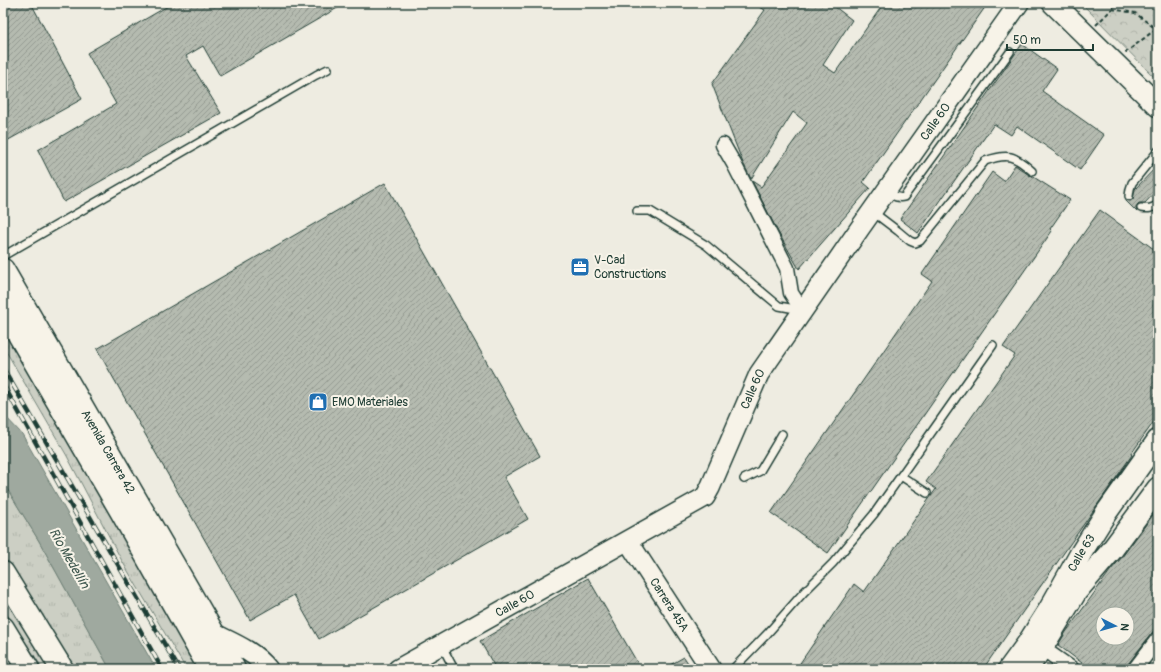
<svg xmlns="http://www.w3.org/2000/svg" width="1161" height="672" viewBox="0 0 1161 672" font-family="Pangolin,sans-serif">
<style>
.grass{fill:url(#grass-tufts);stroke:#76867c}
.forest{fill:url(#forest-crowns);stroke:#76867c}
.water{fill:#9fa99f;stroke:#6c7e74}
.building{fill:url(#building-hatch);stroke:#1f3d34;fill-rule:evenodd}
.lines{fill:none;stroke-linecap:round;stroke-linejoin:round}
.lane-casing{stroke:#1f3d34;stroke-width:10}
.street-casing{stroke:#1f3d34;stroke-width:17}
.secondary-casing{stroke:#1f3d34;stroke-width:22}
.primary-casing{stroke:#1f3d34;stroke-width:24}
.highway-casing{stroke:#1f3d34;stroke-width:25}
.path{stroke:#1f3d34;stroke-width:2;stroke-dasharray:4 3;stroke-linecap:butt}
.lane{stroke:#f7f3e8;stroke-width:7}
.street{stroke:#f7f3e8;stroke-width:14}
.secondary{stroke:#f7f3e8;stroke-width:19}
.primary{stroke:#f7f3e8;stroke-width:21}
.highway{stroke:#f7f3e8;stroke-width:22}
.rail-casing{stroke:#1f3d34;stroke-width:4.5}
.rail{stroke:#f7f3e8;stroke-width:3;stroke-dasharray:9;stroke-linecap:butt}
.labels{text-anchor:middle;stroke-width:4;stroke-linejoin:round;paint-order:stroke}
.street-label{font-size:12px;fill:#1f3d34;stroke:#f7f3e8}
.poi-label{font-size:12px;fill:#1f3d34;stroke:#f7f3e8;text-anchor:start}
.water-label{font-size:13px;font-style:italic;fill:#3f584f;stroke:#f7f3e8}
</style>
<defs>
<pattern id="grass-tufts" width="24" height="20" patternUnits="userSpaceOnUse"><rect width="24" height="20" fill="#cccfc4"/><path d="M3 7l-1-3M5 7V3M7 7l1-3M15 17l-1-3M17 17v-4M19 17l1-3" fill="none" stroke="#afb3a9"/></pattern>
<pattern id="forest-crowns" width="20" height="18" patternUnits="userSpaceOnUse"><rect width="20" height="18" fill="#cccfc4"/><path d="M2 6a3 3 0 1 1 6 0M12 15a3 3 0 1 1 6 0" fill="none" stroke="#afb3a9"/></pattern>
<pattern id="building-hatch" width="6" height="6" patternUnits="userSpaceOnUse"><rect width="6" height="6" fill="#b5bbb0"/><path d="M-1 1l2-2M0 6l6-6M5 7l2-2" fill="none" stroke="#939990"/></pattern>
</defs>
<rect width="100%" height="100%" fill="#eeece1"/>
<filter id="ink" filterUnits="userSpaceOnUse"><feTurbulence type="fractalNoise" baseFrequency=".025" numOctaves="2"/><feDisplacementMap in="SourceGraphic" scale="8" xChannelSelector="R" yChannelSelector="G"/><feConvolveMatrix kernelMatrix="1 2 1 2 8 2 1 2 1" color-interpolation-filters="sRGB"/></filter>
<g filter="url(#ink)">
<!-- grass -->
<g class="grass">
<path d="M3 327 62 428 197 669H186L122 561 67 456 3 346Z"/>
<path d="M3 482 39 541 110 669H74L35 604 3 555Z"/>
<path d="M3 590 50 669H43L3 608Z"/>
</g>
<!-- forest -->
<path class="forest" d="M1081 3H1158V81Z"/>
<!-- water -->
<path class="water" d="M3 414 22 434 156 669H110L39 541 3 482Z"/>
<!-- building -->
<g class="building">
<path d="M3 3H31L82 99 3 143Z"/>
<path d="M173 3H346L220 76 203 46 186 56 221 113 64 202 38 150 116 104 87 53Z"/>
<path d="M753 3H830L852 20 823 65 835 73 884 3H988L863 182 870 188 799 269 778 232 752 181 761 187 807 123 793 112 751 179 743 163 712 84 765 10Z"/>
<path d="M1022 44 1057 69 1042 91 1104 135 1080 170 1017 126 1011 135 994 124 918 233 900 219Z"/>
<path d="M1015 165 1029 175 1032 176 1070 200 1050 229 1052 231 828 553 771 513 932 281 922 274 992 172 1004 181Z"/>
<path d="M1158 165V189L1145 203H1139L1137 205 1136 208 1137 212 1125 200H1126L1130 201 1133 199 1135 189Z"/>
<path d="M385 183 540 456 504 477 528 519 319 639 294 595 250 620 97 349Z"/>
<path d="M1100 210 1158 252V416L1131 454 1132 455 983 669H796L854 584 864 592 936 489 926 482 1015 355 1003 347Z"/>
<path d="M1158 508V625L1128 664 1127 669H1090L1058 645 1066 632 1110 571 1122 557ZM1103 614H1127V638H1103Z"/>
<path d="M588 578 641 669H496L480 641Z"/>
<path d="M684 657 692 669H663Z"/>
</g>
<g class="lines">
<!-- lane casing -->
<g class="lane-casing">
<g id="lane">
<path d="M886 192C892 195 897 199 904 197L1010 52"/>
<path d="M1129 196 1130 189 1132 183 1158 151"/>
<path d="M1141 208C1148 209 1152 209 1158 204"/>
<path d="M637 211H650L706 245 779 306 801 310"/>
<path d="M873 212 898 231 910 241 915 243 920 241 985 161C1008 153 1014 155 1032 171"/>
<path d="M3 256 316 75 328 69"/>
<path d="M901 476 927 493"/>
<path d="M744 479 760 471 782 434"/>
<path d="M442 646 454 669"/>
<path d="M733 669 767 634 804 592 833 563 874 514 993 345"/>
</g>
</g>
<!-- street casing -->
<g class="street-casing">
<g id="street">
<path d="M723 145 734 164 787 268 791 293 802 310"/>
<path d="M1042 648 1072 669"/>
<path d="M1135 669 1158 639"/>
</g>
</g>
<!-- secondary casing -->
<g class="secondary-casing">
<g id="secondary">
<path id="s1" d="M628 541 711 669"/>
<path d="M213 633C233 643 254 651 268 669"/>
<path id="s2" d="M398 669 705 497 710 488 759 374 860 228 1019 3"/>
</g>
</g>
<!-- primary casing -->
<g class="primary-casing">
<g id="primary">
<path d="M1053 3 1158 106"/>
<path id="s3" d="M1009 669 1028 643 1049 610 1081 553 1106 513 1158 440"/>
<path d="M1027 669 1042 648 1076 592 1112 550 1158 488"/>
</g>
</g>
<!-- highway casing -->
<g class="highway-casing">
<g id="highway">
<path id="s4" d="M3 270 234 669"/>
<path d="M3 307 121 511 210 669"/>
<path d="M3 573 62 669"/>
<path d="M3 628 28 669"/>
</g>
</g>
<!-- path -->
<g class="path">
<path d="M1112 9 1135 13 1156 29 1158 33"/>
<path d="M1096 25 1118 3"/>
<path d="M1125 53 1156 29"/>
<path d="M376 669 383 665"/>
</g>
<!-- lane -->
<use href="#lane" class="lane"/>
<!-- street -->
<use href="#street" class="street"/>
<!-- secondary -->
<use href="#secondary" class="secondary"/>
<!-- primary -->
<use href="#primary" class="primary"/>
<!-- highway -->
<use href="#highway" class="highway"/>
<!-- rail casing -->
<g class="rail-casing">
<g id="rail">
<path d="M3 368 179 669"/>
<path d="M3 384 162 669"/>
</g>
</g>
<!-- rail -->
<use href="#rail" class="rail"/>
</g>
</g>
<!-- icons -->
<defs>
<g id="office-square" transform="scale(1)"><rect x="-9" y="-9" width="18" height="18" rx="4" fill="#1f6fb2" stroke="#f7f3e8"/><path d="M-6-3h4V-5.5h4V-3h4V5H-6ZM-1-4.5V-3h2v-1.5ZM-6 0V1H6V0Z" fill="#fff"/></g>
<g id="shop-square" transform="scale(1)"><rect x="-9" y="-9" width="18" height="18" rx="4" fill="#1f6fb2" stroke="#f7f3e8"/><path d="M-5-2.5h2.3a2.7 3.5 0 0 1 5.4 0H5L5.5 6h-11ZM-1.5-2.5h3a1.5 2.3 0 0 0-3 0Z" fill="#fff"/></g>
</defs>
<g fill-rule="evenodd">
<use href="#office-square" x="580" y="267"/>
<use href="#shop-square" x="318" y="402"/>
</g>
<g class="labels">
<!-- street labels -->
<g class="street-label">
<text dy="4" stroke="none"><textPath href="#s2" startOffset="794">Calle 60</textPath></text>
<text dy="4" stroke="none"><textPath href="#s2" startOffset="470">Calle 60</textPath></text>
<text dy="4" stroke="none"><textPath href="#s4" startOffset="210">Avenida Carrera 42</textPath></text>
<text dy="4" stroke="none"><textPath href="#s3" startOffset="137">Calle 63</textPath></text>
<text dy="4" stroke="none"><textPath href="#s2" startOffset="134">Calle 60</textPath></text>
<text dy="4" stroke="none"><textPath href="#s1" startOffset="76">Carrera 45A</textPath></text>
</g>
<!-- poi labels -->
<g class="poi-label">
<text x="594" y="264">V-Cad<tspan x="594" dy="14">Constructions</tspan></text>
<text x="332" y="406">EMO Materiales</text>
</g>
<!-- water labels -->
<g class="water-label">
<text transform="translate(70 558) rotate(60)" y="5">Río Medellín</text>
</g>
</g>
<!-- margin -->
<rect width="1161" height="672" fill="none" stroke="#f7f3e8" stroke-width="16"/>
<rect x="8" y="8" width="1145" height="656" fill="none" stroke="#1f3d34" stroke-width="1.5" filter="url(#ink)"/>
<!-- north arrow -->
<g transform="translate(1115 626) rotate(96)"><circle r="19" fill="#f7f3e8" stroke="#a1aaa0"/>
<path d="M0-3L7 15L0 10L-7 15Z" fill="#1f6fb2"/>
<text y="-6" font-size="11" font-weight="bold" text-anchor="middle" fill="#1f3d34">N</text>
</g>
<!-- scale -->
<path d="M1007 44v6h86v-6" fill="none" stroke="#1f3d34" stroke-width="2"/>
<text x="1013" y="44" font-size="12" fill="#1f3d34" stroke="#f7f3e8" stroke-width="3" paint-order="stroke">50 m</text>
</svg>
